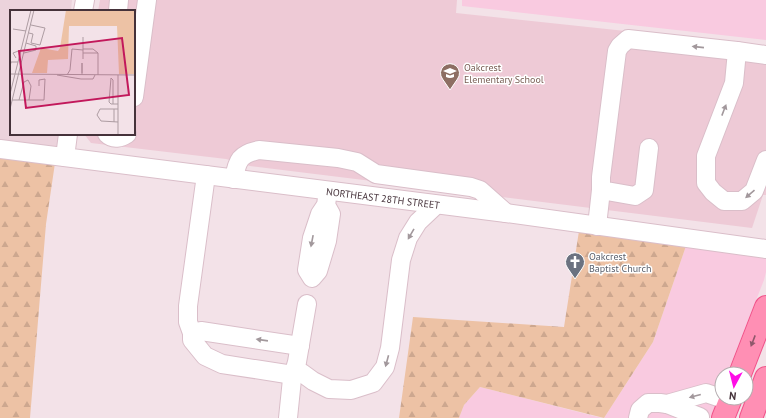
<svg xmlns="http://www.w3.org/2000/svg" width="766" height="418" viewBox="0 0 766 418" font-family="'PT Sans',sans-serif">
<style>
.residential{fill:#ecd3dc}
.commercial{fill:#f9cae0}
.education{fill:#eecad6}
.forest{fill:url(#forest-firs)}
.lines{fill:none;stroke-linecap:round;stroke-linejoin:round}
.minor-casing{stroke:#dabec9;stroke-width:20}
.major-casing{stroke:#f1538a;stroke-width:24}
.minor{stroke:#fff;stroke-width:18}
.major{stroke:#ff8fb4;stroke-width:22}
.oneway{fill:#a2989c}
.oneway2{fill:#8f576b}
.labels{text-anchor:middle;stroke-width:3;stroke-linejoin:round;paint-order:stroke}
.education-label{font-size:10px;fill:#785e54;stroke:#fff;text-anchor:start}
.street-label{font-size:10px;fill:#45323a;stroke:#fff}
.worship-label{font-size:10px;fill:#5b616d;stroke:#fff;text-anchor:start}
.inset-road{fill:none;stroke:#ad9ca2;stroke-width:1}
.view{fill:#c2185b;fill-opacity:0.15;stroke:#c2185b;stroke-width:2}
.inset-edge{fill:none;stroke:#45323a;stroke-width:2}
</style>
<defs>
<pattern id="forest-firs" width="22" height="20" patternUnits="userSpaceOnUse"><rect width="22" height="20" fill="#edc2a5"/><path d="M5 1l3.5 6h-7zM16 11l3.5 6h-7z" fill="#cda78f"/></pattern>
</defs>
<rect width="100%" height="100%" fill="#f3e2e8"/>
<!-- residential -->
<path class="residential" d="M0 0H72L71 11H11V134H59L57 149 0 142Z"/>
<!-- commercial -->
<g class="commercial">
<path d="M462 0H766V40L462 6Z"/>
<path d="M686 246 766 257V272L764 280 727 374H722V388L710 418H604L653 342Z"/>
<path d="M480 387 602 418H459L464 405Z"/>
</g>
<!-- education -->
<path class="education" d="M100 0H457L456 13 766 46V195H763L752 228 250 166 226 159 91 143 84 134H134V11H98Z"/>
<!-- forest -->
<g class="forest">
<path d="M0 156 55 163 46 224 30 418H0Z"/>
<path d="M579 231 686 246 653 342 604 418 480 387 464 405 459 418H399L413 317 564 327Z"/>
</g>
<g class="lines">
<!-- minor casing -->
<g class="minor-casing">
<g id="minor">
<path d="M83 11 85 0"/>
<path d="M118 11 119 0"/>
<path d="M737 51 734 83 706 156V183L713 192 724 201H742L754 191 766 160"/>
<path d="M134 97 147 0"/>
<path d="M107 134C113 140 121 138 127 134"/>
<path d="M649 148 644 190 635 196 601 190V177L617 51 620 46 628 39 737 51 766 55"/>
<path d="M0 149 506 213 766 249"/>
<path d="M65 157 68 134"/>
<path d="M234 179C237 160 240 154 259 150L338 158 357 162 376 174 471 187 480 190 506 213"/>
<path d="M326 205 331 214 327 241 318 271 312 278 307 270 312 238 320 214 326 205 328 191"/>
<path d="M597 226 601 190"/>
<path d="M192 333 188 322V306L206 175"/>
<path d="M295 370 302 373 313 381 329 389 351 390 373 383 385 367 390 348 401 260 408 238 418 222 436 205"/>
<path d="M293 375 222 364 205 356 192 340V333L201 331 300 346"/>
<path d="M667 404 700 417"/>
<path d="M288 418 292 379 297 362 307 304"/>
<path d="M638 418 640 410 648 403H660L667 404 706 393 730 401"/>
</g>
</g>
<!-- major casing -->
<g class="major-casing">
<g id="major">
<path d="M740 374 766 307"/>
<path d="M723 418 731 398"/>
<path d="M751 418 766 378"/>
</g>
</g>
<!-- minor -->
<use href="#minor" class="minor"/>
<!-- major -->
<use href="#major" class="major"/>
</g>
<!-- one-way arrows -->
<defs><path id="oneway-solid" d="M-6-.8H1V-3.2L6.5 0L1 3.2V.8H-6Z"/></defs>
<g class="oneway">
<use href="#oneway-solid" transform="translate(698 47) rotate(-174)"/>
<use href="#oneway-solid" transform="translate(724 110) rotate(-69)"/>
<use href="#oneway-solid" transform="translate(750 194) rotate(139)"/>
<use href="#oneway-solid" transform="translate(411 234) rotate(120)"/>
<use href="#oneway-solid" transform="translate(312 241) rotate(101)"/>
<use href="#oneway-solid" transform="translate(262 340) rotate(-172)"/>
<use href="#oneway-solid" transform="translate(387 361) rotate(105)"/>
<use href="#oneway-solid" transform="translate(695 396) rotate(165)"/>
</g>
<use class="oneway2" href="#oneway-solid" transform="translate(753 341) rotate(111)"/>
<!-- icons -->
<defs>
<g id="school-pin" transform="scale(1)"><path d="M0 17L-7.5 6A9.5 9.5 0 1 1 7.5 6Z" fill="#8d6e63" stroke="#fff"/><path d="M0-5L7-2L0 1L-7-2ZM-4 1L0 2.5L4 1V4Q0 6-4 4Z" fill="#fff"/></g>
<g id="church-pin" transform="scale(1)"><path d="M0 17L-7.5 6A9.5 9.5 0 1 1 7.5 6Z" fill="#6b7280" stroke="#fff"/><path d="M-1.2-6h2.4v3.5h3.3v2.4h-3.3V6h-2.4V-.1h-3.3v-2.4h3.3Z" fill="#fff"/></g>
</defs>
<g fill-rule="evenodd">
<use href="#school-pin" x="450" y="73"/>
<use href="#church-pin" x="575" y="262"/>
</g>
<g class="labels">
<!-- education labels -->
<g class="education-label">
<text x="464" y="71">Oakcrest<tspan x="464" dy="12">Elementary School</tspan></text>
</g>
<!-- street labels -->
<g class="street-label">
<text transform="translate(383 198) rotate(7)" y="4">NORTHEAST 28TH STREET</text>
</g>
<!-- worship labels -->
<g class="worship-label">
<text x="589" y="260">Oakcrest<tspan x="589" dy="12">Baptist Church</tspan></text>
</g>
</g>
<!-- overview -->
<g transform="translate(10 10)">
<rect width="125" height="125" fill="#f3e2e8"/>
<path d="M56 0H125V64H109L107 16H59L58 49 38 50 37 63H22L31 38 48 41 50 38Z" fill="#edc2a5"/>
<path class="inset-road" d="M3 19 16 21M19 23 23 24 21 33 30 35 35 18 21 15M14 43 26 40V36L16 33M73 43H88L83 39H73M88 43V65M6 48 3 43 11 40M73 49V27M0 57 1 52H8M72 63V53V65M0 64 125 65M47 65 71 69H83L85 65M57 65 60 60 62 39 73 40M0 84 21 0M2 90H34L35 69 29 70V76M9 90 14 72 18 70 21 76 19 90M103 94V70L101 68 99 92 101 94H108M0 99 24 0M104 112V99M108 112 91 111 87 105 90 99H108M108 125V65"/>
<path class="view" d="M112 28 119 85 16 98 9 41Z"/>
<rect width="125" height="125" class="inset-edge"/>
</g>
<!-- north arrow -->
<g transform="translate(734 386) rotate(187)"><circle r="19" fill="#ffffff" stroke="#b5adb0"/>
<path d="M0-3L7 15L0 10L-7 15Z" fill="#ff0de6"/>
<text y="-6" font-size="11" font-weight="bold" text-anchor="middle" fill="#45323a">N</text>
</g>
</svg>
